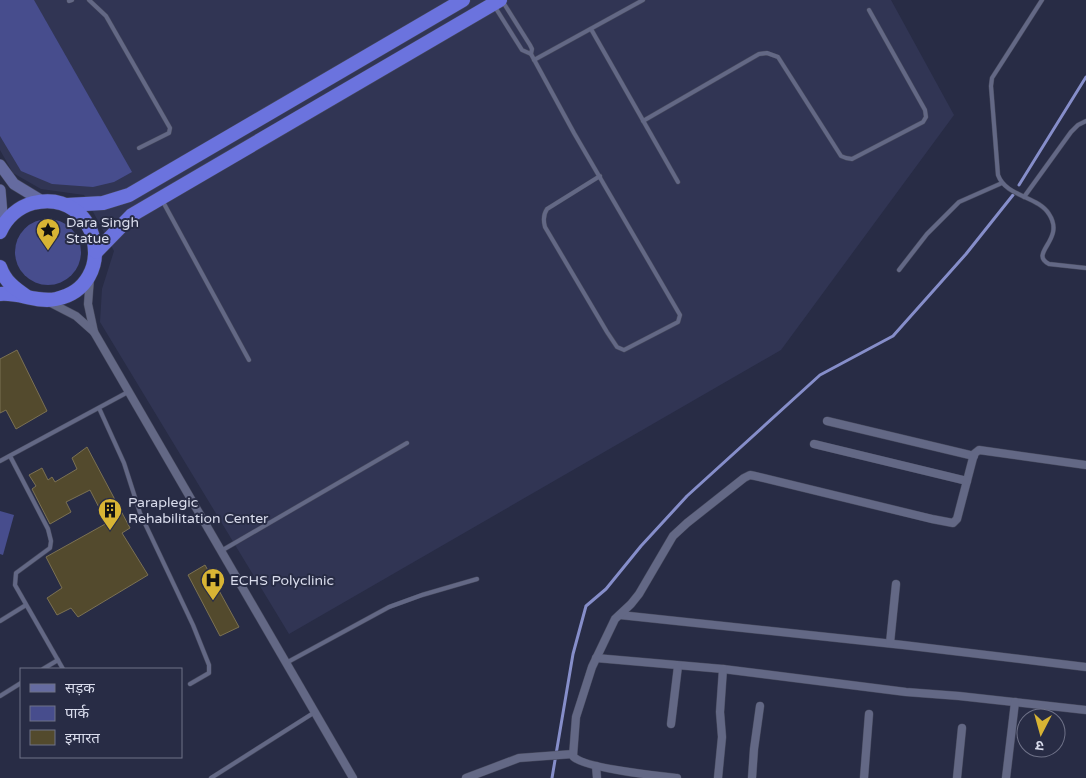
<svg xmlns="http://www.w3.org/2000/svg" width="1086" height="778" viewBox="0 0 1086 778" font-family="'Varela Round','Noto Sans Devanagari',sans-serif">
<style>
.built{fill:#313554}
.green{fill:#474d8d}
.lines{fill:none;stroke-linecap:round;stroke-linejoin:round}
.stream{stroke:#868eca;stroke-width:3}
.building{fill:#534a2d;stroke:#7b7153}
.lane-casing{stroke:#45485c;stroke-width:5}
.street-casing{stroke:#45485c;stroke-width:9}
.secondary-casing{stroke:#45485c;stroke-width:12}
.highway-casing{stroke:#45485c;stroke-width:15}
.lane{stroke:#636885;stroke-width:4}
.street{stroke:#636885;stroke-width:8}
.secondary{stroke:#656ba0;stroke-width:11}
.highway{stroke:#6b73de;stroke-width:14}
.labels{text-anchor:middle;stroke-width:4;stroke-linejoin:round;paint-order:stroke}
.poi-label{font-size:14px;fill:#d9dcec;stroke:#282c45;text-anchor:start}
</style>
<rect width="100%" height="100%" fill="#282c45"/>
<!-- built -->
<path class="built" d="M0 0H891L954 115 781 350 289 634 100 322 102 289 114 251 84 195 41 189 13 173 0 150Z"/>
<!-- green -->
<g class="green">
<path d="M0 0H34L132 172 114 182 93 187 52 184 21 171 0 136Z"/>
<circle cx="48" cy="252" r="33"/>
<path d="M0 511 14 515 3 555 0 554Z"/>
</g>
<g class="lines">
<!-- stream -->
<g class="stream">
<path d="M1019 185 1086 77"/>
<path d="M552 778 573 654 586 606 606 589 641 546 687 496 820 375 893 336 966 254 1013 195"/>
</g>
</g>
<!-- building -->
<g class="building">
<path d="M17 350 47 411 16 429 6 410 0 413V359Z"/>
<path d="M87 447 130 528 122 533 148 575 78 617 71 608 57 615 47 598 62 588 46 557 107 523 90 490 66 502 71 512 50 524 32 489 36 486 29 475 42 468 48 480 52 477 55 482 77 469 72 458Z"/>
<path d="M205 565 239 627 220 636 188 575Z"/>
</g>
<g class="lines">
<!-- lane casing -->
<g class="lane-casing">
<g id="lane">
<path d="M89 0 106 16 170 128 169 133 139 148"/>
<path d="M1042 0 992 78 991 86 998 175C1006 197 1038 196 1049 214 1066 240 1028 253 1049 264L1086 268"/>
<path d="M69 1 72 0"/>
<path d="M503 2 530 45 532 49 531 54 574 133 680 315 678 322 624 350 617 347 607 332 545 227C543 220 543 215 547 209L600 176"/>
<path d="M495 7 522 50 531 54"/>
<path d="M591 29 678 182"/>
<path d="M534 60 643 0"/>
<path d="M643 121 759 54 767 53 778 57 841 156 846 158 852 159 923 122 926 117 925 110 869 10"/>
<path d="M1024 197 1071 132 1078 125 1086 121"/>
<path d="M162 200 249 360"/>
<path d="M899 270 927 234 959 202 1002 183"/>
<path d="M99 408 124 463 140 513 193 625 209 665V673L190 684"/>
<path d="M10 456 48 529 51 541 50 548 16 573 15 585 63 669"/>
<path d="M0 461 128 392"/>
<path d="M221 551 407 443"/>
<path d="M0 621 26 605"/>
<path d="M286 663 389 607 422 595 477 579"/>
<path d="M43 669 58 660"/>
<path d="M0 696 21 683"/>
<path d="M211 778 315 712"/>
</g>
</g>
<!-- street casing -->
<g class="street-casing">
<g id="street">
<path d="M90 278 88 304 94 332"/>
<path d="M49 302 76 316 94 332 353 778"/>
<path d="M827 421 974 456"/>
<path d="M814 444 967 481"/>
<path d="M620 615 903 645 1086 667"/>
<path d="M890 643 896 584"/>
<path d="M596 658 723 669 906 692 959 696 1086 710"/>
<path d="M671 724 678 666"/>
<path d="M596 766 597 778"/>
<path d="M466 778 519 758 573 754"/>
<path d="M677 778C659 776 581 768 573 756L576 717 592 667 615 619 631 604 639 594 673 536 687 523 744 478 750 475 755 476 932 519 953 523 957 519 974 454 979 450 1086 465"/>
<path d="M718 778 722 737 720 712 723 669"/>
<path d="M752 778 754 749 760 706"/>
<path d="M864 778 869 714"/>
<path d="M957 778 962 728"/>
<path d="M1006 778 1015 702"/>
</g>
</g>
<!-- secondary casing -->
<g class="secondary-casing">
<g id="secondary">
<path d="M0 165 14 184 42 201"/>
<path d="M0 190 3 226"/>
</g>
</g>
<!-- highway casing -->
<g class="highway-casing">
<g id="highway">
<path d="M67 205 103 203 129 195 463 0"/>
<path d="M0 232C6 218 18 207 33 203 100 187 120 286 56 299 37 303 19 292 0 294"/>
<path d="M96 252 132 215 500 0"/>
<path d="M0 267C5 281 14 288 26 296"/>
</g>
</g>
<!-- lane -->
<use href="#lane" class="lane"/>
<!-- street -->
<use href="#street" class="street"/>
<!-- secondary -->
<use href="#secondary" class="secondary"/>
<!-- highway -->
<use href="#highway" class="highway"/>
</g>
<!-- icons -->
<defs>
<g id="sight-pin" transform="scale(1.25)"><path d="M0 17L-7.5 6A9.5 9.5 0 1 1 7.5 6Z" fill="#d8b434" stroke="#282c45"/><path d="M0-6L1.8-2.2L6-1.7L2.9 1.2L3.7 5.4L0 3.3L-3.7 5.4L-2.9 1.2L-6-1.7L-1.8-2.2Z" fill="#111"/></g>
<g id="building-pin" transform="scale(1.25)"><path d="M0 17L-7.5 6A9.5 9.5 0 1 1 7.5 6Z" fill="#d8b434" stroke="#282c45"/><path d="M-4-6H4V6H1V3H-1V6H-4ZM-2.5-4.3h1.7v1.8h-1.7ZM.8-4.3h1.7v1.8H.8ZM-2.5-1h1.7V.8h-1.7ZM.8-1h1.7V.8H.8Z" fill="#111"/></g>
<g id="hospital-pin" transform="scale(1.25)"><path d="M0 17L-7.5 6A9.5 9.5 0 1 1 7.5 6Z" fill="#d8b434" stroke="#282c45"/><path d="M-5-5h3v3.5h4V-5h3V5h-3V1.5h-4V5h-3Z" fill="#111"/></g>
</defs>
<g fill-rule="evenodd">
<use href="#sight-pin" x="48" y="230"/>
<use href="#building-pin" x="110" y="510"/>
<use href="#hospital-pin" x="213" y="580"/>
</g>
<g class="labels">
<!-- poi labels -->
<g class="poi-label">
<text x="66" y="227">Dara Singh<tspan x="66" dy="16">Statue</tspan></text>
<text x="128" y="507">Paraplegic<tspan x="128" dy="16">Rehabilitation Center</tspan></text>
<text x="230" y="585">ECHS Polyclinic</text>
</g>
</g>
<!-- legend -->
<rect x="20" y="668" width="162" height="90" fill="#282c45" stroke="#6f7288"/>
<rect x="30" y="684" width="25" height="8" fill="#656ba0" stroke="#6f7288"/>
<text x="65" y="693" font-size="15" fill="#d9dcec">सड़क</text>
<rect x="30" y="706" width="25" height="15" fill="#474d8d" stroke="#6f7288"/>
<text x="65" y="718" font-size="15" fill="#d9dcec">पार्क</text>
<rect x="30" y="730" width="25" height="15" fill="#534a2d" stroke="#6f7288"/>
<text x="65" y="743" font-size="15" fill="#d9dcec">इमारत</text>
<!-- north arrow -->
<g transform="translate(1041 733) rotate(186)"><circle r="24" fill="#282c45" stroke="#6f7288"/>
<path d="M0-4L9 19L0 12L-9 19Z" fill="#d8b434"/>
<text y="-8" font-size="14" font-weight="bold" text-anchor="middle" fill="#d9dcec">उ</text>
</g>
</svg>
